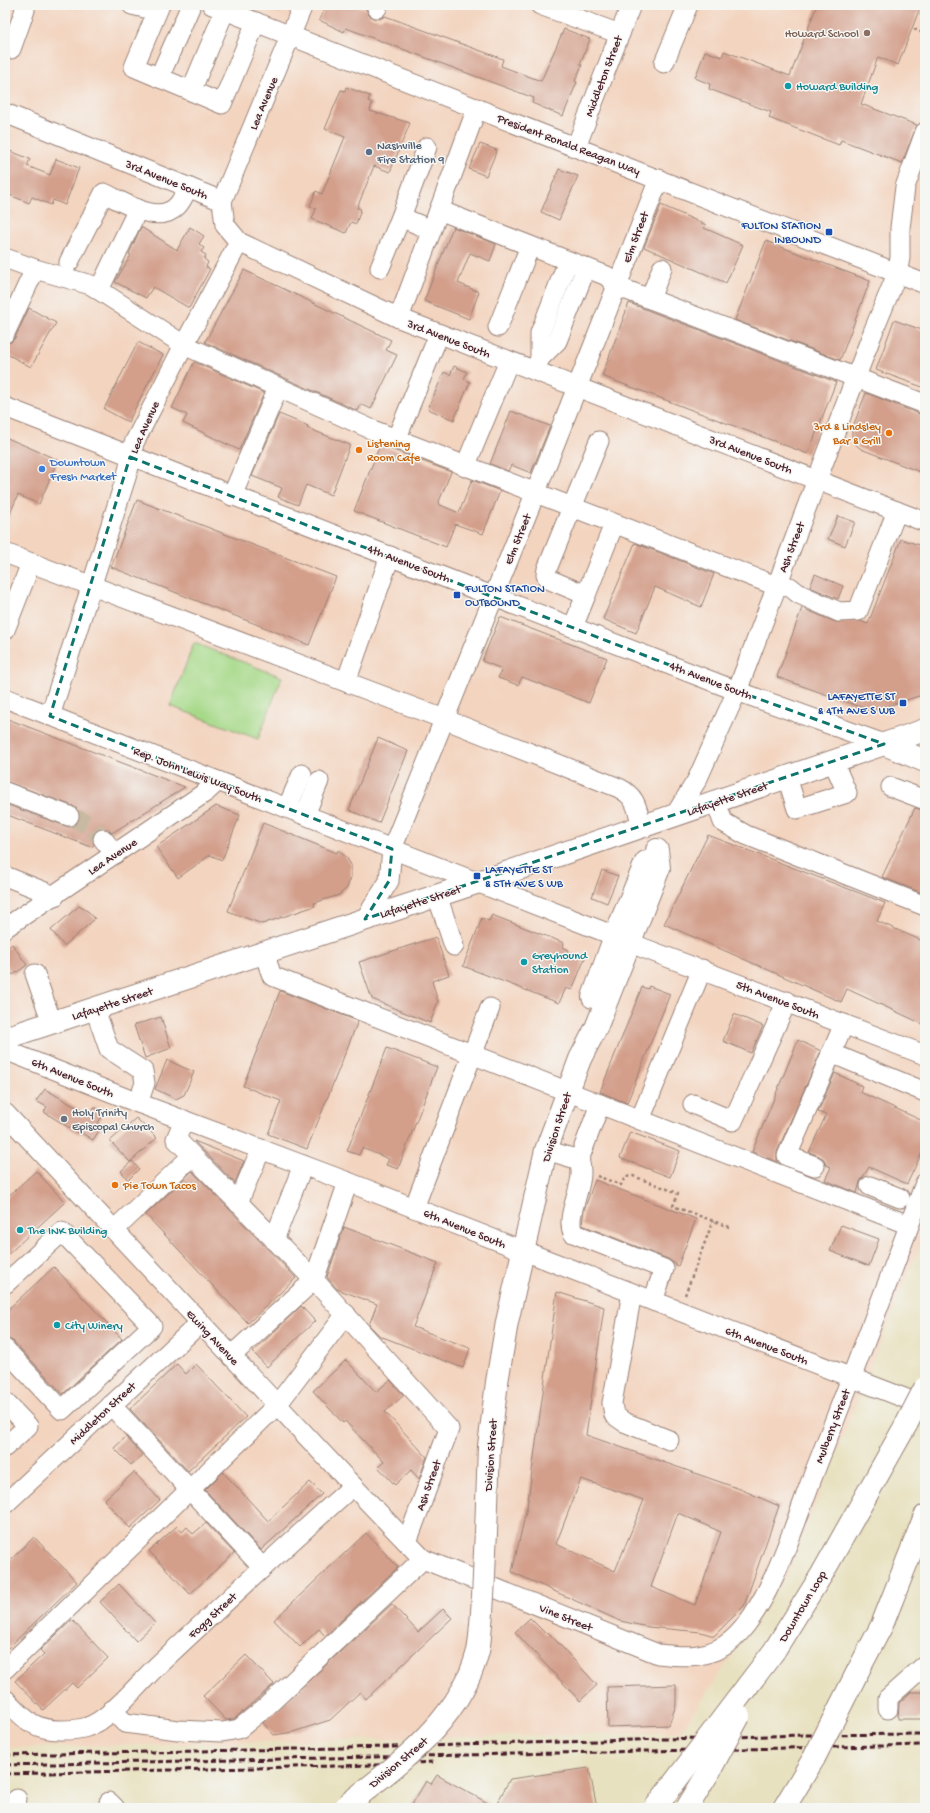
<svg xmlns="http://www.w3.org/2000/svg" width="930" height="1813" viewBox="0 0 930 1813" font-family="'Gochi Hand',sans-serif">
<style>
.built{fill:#f3d4bf}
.green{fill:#a6d988;stroke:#787c5a}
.building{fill:#d39f8b;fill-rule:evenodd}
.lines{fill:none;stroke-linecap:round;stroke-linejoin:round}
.minor-tunnel{stroke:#c8baa2;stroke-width:19;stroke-dasharray:19 10;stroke-linecap:butt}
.minor-casing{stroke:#998076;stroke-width:21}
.major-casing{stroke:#998076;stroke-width:24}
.highway-casing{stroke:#998076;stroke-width:24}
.path{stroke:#998076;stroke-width:2.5;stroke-dasharray:3 3;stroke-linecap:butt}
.minor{stroke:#fff;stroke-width:19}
.major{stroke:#fff;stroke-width:22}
.highway{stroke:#fff;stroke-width:22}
.rail{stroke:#4a1f2b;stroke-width:3;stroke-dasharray:6 3;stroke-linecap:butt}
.major-bridge-casing{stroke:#998076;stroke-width:24;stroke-linecap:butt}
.highway-bridge-casing{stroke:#998076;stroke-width:24;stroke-linecap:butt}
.major-bridge{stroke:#fff;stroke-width:22}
.highway-bridge{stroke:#fff;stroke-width:22}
.marked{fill:none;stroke:#0f766e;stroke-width:3;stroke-dasharray:8 5;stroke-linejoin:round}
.education-dot{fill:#8d6e63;stroke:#f6f6f2;stroke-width:1.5}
.culture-dot{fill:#0f9aa8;stroke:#f6f6f2;stroke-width:1.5}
.service-dot{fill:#5c6f8a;stroke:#f6f6f2;stroke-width:1.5}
.transit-dot{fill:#1a4fb4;stroke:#f6f6f2;stroke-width:1.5}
.food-dot{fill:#e8710a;stroke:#f6f6f2;stroke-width:1.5}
.shop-dot{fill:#3f7fe0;stroke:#f6f6f2;stroke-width:1.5}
.worship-dot{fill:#6b7280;stroke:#f6f6f2;stroke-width:1.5}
.labels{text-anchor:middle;stroke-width:3;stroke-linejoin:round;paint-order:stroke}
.education-label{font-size:12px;fill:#785e54;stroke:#f6f6f2;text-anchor:end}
.street-label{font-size:12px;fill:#4a1f2b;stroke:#f6f6f2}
.culture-label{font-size:12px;fill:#0d838f;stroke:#f6f6f2;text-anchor:start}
.service-label{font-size:12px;fill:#4e5e75;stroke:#f6f6f2;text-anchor:start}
.transit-label{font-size:12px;fill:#164399;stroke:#f6f6f2;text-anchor:end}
.food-label{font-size:12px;fill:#c56008;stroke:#f6f6f2;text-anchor:start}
.shop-label{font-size:12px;fill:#366cbe;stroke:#f6f6f2;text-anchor:start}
.worship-label{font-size:12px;fill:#5b616d;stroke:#f6f6f2;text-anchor:start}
</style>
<rect width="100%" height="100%" fill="#f6f6f2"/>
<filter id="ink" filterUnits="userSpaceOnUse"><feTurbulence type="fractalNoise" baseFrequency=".025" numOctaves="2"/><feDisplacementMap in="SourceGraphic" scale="8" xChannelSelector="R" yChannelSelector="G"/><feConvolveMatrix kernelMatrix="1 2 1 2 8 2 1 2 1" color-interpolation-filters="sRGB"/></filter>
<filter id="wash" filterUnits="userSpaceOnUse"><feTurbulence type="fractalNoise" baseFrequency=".012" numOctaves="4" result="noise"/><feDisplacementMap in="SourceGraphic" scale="16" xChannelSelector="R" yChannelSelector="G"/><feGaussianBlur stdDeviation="0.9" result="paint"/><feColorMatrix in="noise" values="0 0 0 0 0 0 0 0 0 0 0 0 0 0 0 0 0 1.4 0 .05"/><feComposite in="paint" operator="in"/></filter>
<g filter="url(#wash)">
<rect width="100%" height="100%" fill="#e8e1c0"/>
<!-- built -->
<path class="built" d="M5 5H925V1232L787 1575 680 1732 5 1748Z"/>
<!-- green -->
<g class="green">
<path d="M262 5H282L279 12Z"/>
<path d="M194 643 282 677 258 739 170 706Z"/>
</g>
<g id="blocks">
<!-- building -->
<g class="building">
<path d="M326 5H356L366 9 369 15 373 18 380 19 385 16 503 59 501 66 541 81 564 29 590 39 580 64 582 65 575 81 577 82 563 116 532 103 534 98 346 28 344 32 319 20Z"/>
<path d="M817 5H921L898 65 878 57 861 104 917 125 902 163 841 140 839 145 769 118 771 112 709 89 710 84 695 78 705 51 722 57 724 51 790 76Z"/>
<path d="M346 87 370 96 368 101 372 103 370 111 410 123 390 172 374 166 357 208 361 209 356 224 351 222 346 233 312 219 316 209 310 206 316 191 322 194 345 137 325 129 341 90 345 91Z"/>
<path d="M480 144 497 150 486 176 469 169Z"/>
<path d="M5 149 30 159 27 166 50 175 56 159 79 168 65 205 53 200 51 205 32 197 29 203 5 193Z"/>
<path d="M559 169 578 176 559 220 541 212Z"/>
<path d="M661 205 706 225 704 228 743 245 726 283 644 247Z"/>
<path d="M141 227 177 250 190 227 204 236 199 244 204 248 201 252 206 255 204 259 208 262 206 267 210 269 189 308 153 287 146 298 115 282 131 255 129 254Z"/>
<path d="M453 227 496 244 490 261 470 253 458 283 479 292 469 319 424 301Z"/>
<path d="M766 241 870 281 840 360 735 320Z"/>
<path d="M244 270 391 340 386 350 397 355 371 409 361 404 358 411 205 342Z"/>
<path d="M629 303 836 382 808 454 602 376Z"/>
<path d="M29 308 56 323 31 367 5 353V344L11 342 15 338Z"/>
<path d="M894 320 925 331V388L876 370Z"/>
<path d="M138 342 163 355 128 422 104 409Z"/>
<path d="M194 362 264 393 239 450 183 423 187 415 172 408Z"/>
<path d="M454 366 467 372 464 379 470 382 454 420 428 409 444 372 450 375Z"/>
<path d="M866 393 925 416V474L861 449 854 443 852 437V429Z"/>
<path d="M511 411 550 426 531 473 511 465 508 471 490 464Z"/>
<path d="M279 414 308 426 307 428 350 445 331 495 306 485 298 505 278 497 282 488 252 476Z"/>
<path d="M5 437 58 460 39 504 18 495 5 525Z"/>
<path d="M380 445 451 472 438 504 459 513 472 480 500 491 483 534 455 524 446 547 354 511Z"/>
<path d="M137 500 336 577 309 645 111 567Z"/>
<path d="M838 516 855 522 845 546 828 539Z"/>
<path d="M901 539 925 547V694L872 711 777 677 802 608 835 622 860 621 868 624Z"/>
<path d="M635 543 714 574 701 607 655 587 636 633 603 619Z"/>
<path d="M815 574 843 586 838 599 810 587Z"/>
<path d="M500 617 607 658 589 703 522 677 518 685 498 678 502 669 482 661Z"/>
<path d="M5 718 185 787 112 833 107 829 101 828 96 830 93 835 94 845 91 847 49 831 5 814V804L66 826 71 827 76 824 79 819 80 814 77 809 73 806 5 781Z"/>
<path d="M378 738 408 751 379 823 349 810Z"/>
<path d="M216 806 240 815 222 860 210 855 178 878 156 847Z"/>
<path d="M915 808 925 811V894L882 877Z"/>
<path d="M263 823 337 853 338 850 347 858 351 865V877L347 888 339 895 314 903 315 906 262 924 228 911Z"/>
<path d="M708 835 885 903 877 921 925 942V1025L847 989 841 1002 664 924Z"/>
<path d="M602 870 618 876 607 903 592 897Z"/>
<path d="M79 906 89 912 95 919 64 946 51 930Z"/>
<path d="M492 915 564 943 563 947 569 950 568 952 585 958 572 990 566 988 559 1003 463 966 482 918 489 921Z"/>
<path d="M436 937 449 975 432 981 438 1002 430 1023 372 999 359 962Z"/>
<path d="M12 944 27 965 13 975 5 963V950Z"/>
<path d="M649 986 670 994 627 1103 600 1092 642 987 648 989Z"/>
<path d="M280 991 358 1021 307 1149 268 1134 281 1101 243 1086Z"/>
<path d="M734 1014 763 1026 751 1053 723 1041Z"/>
<path d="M161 1017 171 1048 145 1058 134 1025Z"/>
<path d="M798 1040 821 1051 777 1152V1162L752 1152Z"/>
<path d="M387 1048 437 1067 398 1169 386 1165 389 1159 362 1148 359 1155 347 1151Z"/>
<path d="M167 1060 194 1072 184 1095 176 1099 155 1089Z"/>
<path d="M835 1073 862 1086 860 1092 925 1122V1146L907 1184 869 1167 860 1182 857 1193 825 1180 831 1167 826 1165 824 1159 819 1156 809 1152 826 1115 818 1112Z"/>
<path d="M45 1089 89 1115 94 1107 104 1113 98 1123 102 1126 93 1140 80 1132 79 1134 44 1112 47 1107 36 1101Z"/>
<path d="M136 1118 157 1138 130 1162 110 1141Z"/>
<path d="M630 1132 680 1151 670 1177 620 1158Z"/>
<path d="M194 1141 244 1161 235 1183Z"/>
<path d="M132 1161 139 1169 128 1180 121 1171Z"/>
<path d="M36 1171 65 1202 5 1257V1199Z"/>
<path d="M192 1171 296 1278 248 1323 146 1215Z"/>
<path d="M595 1180 696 1219 678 1266 668 1259 582 1225 584 1210Z"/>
<path d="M841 1225 879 1239 869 1266 830 1251Z"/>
<path d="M344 1227 438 1263 413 1327 470 1348 463 1368 380 1336 369 1325 377 1304 337 1289 327 1277Z"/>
<path d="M54 1267 122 1339 63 1394 13 1341 5 1338V1312Z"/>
<path d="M557 1292 604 1307 586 1435 740 1489 779 1506 744 1606 714 1636 701 1632 648 1627 620 1621 512 1572 527 1507ZM581 1479 644 1500 615 1571 556 1544ZM678 1513 721 1532 695 1605 651 1587Z"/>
<path d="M301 1306 315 1321 267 1367 253 1352Z"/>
<path d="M346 1360 376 1392 390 1380 404 1395 385 1412 427 1457 419 1479 411 1470 395 1485 378 1467 384 1462 345 1421 343 1423 313 1391Z"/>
<path d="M177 1364 186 1374 196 1364 246 1417 188 1471 130 1409Z"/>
<path d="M126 1437 142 1455 131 1465 114 1448Z"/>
<path d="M134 1472 160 1500 130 1528 104 1500Z"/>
<path d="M223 1472 268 1521 310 1482 322 1494 261 1550 205 1490Z"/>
<path d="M206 1523 234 1553 190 1594 149 1551 177 1526 182 1532 187 1527 193 1534Z"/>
<path d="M366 1533 398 1567 325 1636 319 1629 300 1647 274 1620Z"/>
<path d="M34 1537 77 1582 5 1651V1565Z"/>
<path d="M119 1584 155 1623 136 1641 100 1602Z"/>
<path d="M392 1604 418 1632 443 1609 452 1618 366 1699 360 1692 330 1720 293 1732 274 1735 263 1723Z"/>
<path d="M530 1618 546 1634 548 1632 597 1685 580 1701 515 1632Z"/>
<path d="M72 1620 108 1658 77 1688 72 1683 43 1710 15 1681 44 1654 40 1650Z"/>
<path d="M246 1655 274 1684 234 1719 226 1720 203 1696Z"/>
<path d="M676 1685V1705L669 1725 608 1727 607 1687Z"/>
<path d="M911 1692H925V1719H898L899 1703Z"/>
<path d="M589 1768 597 1808H410L426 1781 431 1784 437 1775 495 1807 510 1779Z"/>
</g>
</g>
</g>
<g filter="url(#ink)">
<use href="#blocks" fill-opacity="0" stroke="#998076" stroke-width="1"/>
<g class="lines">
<!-- minor-tunnel -->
<path class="minor-tunnel" d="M69 816 90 825 103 839"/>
<!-- minor casing -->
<g class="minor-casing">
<g id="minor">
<path d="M132 5 157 11"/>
<path d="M160 5 134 67 222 104 256 22"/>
<path d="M212 5 925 284"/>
<path d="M540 5 620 34"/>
<path d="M377 8 378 5"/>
<path d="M11 49 25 10 24 5"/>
<path d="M664 63 688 5"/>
<path d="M159 78 191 5"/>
<path d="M191 91 225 10"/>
<path d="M5 113 222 201 225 225 239 242 399 318 925 522"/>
<path d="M427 147 401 217 431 230"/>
<path d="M576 147 631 5"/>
<path d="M222 201 303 5"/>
<path d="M439 210 607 276 616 286 925 404"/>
<path d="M5 258 35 269 91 285 184 345 373 430 766 582 776 586 790 587 799 594 839 612 858 611 897 511"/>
<path d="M69 262 104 193C124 202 158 226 177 206 182 201 185 194 188 187"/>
<path d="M380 268 401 217"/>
<path d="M99 290 138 209"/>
<path d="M650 299 662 268"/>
<path d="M399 318 477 108"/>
<path d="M498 327 530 246"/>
<path d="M5 333 35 269"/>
<path d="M540 358 557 341 586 268"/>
<path d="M535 371 540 358V333L568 261"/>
<path d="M5 407 737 691 884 744"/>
<path d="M396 440 439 334"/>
<path d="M599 441 547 569 546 575 548 579 586 595 614 524"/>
<path d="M465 467 509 361"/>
<path d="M232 496 278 388"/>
<path d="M5 553 444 719 619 788C637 797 637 809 642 827"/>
<path d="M573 627 586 595"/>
<path d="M5 630 31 563"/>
<path d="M346 682 390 556"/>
<path d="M5 698 615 936"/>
<path d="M50 716 128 471 134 443 184 345 239 242"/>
<path d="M787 777 797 809 847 793 833 761"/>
<path d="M891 787 925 800"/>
<path d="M5 792 69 816"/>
<path d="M716 802 723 822 746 835 925 906"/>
<path d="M287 808 302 774"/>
<path d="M305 815 319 781"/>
<path d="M675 815 697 780 737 691 873 332 897 274 900 258V228L905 187 925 132"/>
<path d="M103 839 115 854"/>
<path d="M5 876 55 896"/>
<path d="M437 895 454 946"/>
<path d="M365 919 389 881 392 849 535 494 659 179"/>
<path d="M5 928 206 792 218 781"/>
<path d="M630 943 925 1055"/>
<path d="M264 953 272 976 909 1225"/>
<path d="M35 974 52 1023"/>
<path d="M95 1009 109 1049 143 1071 145 1083 138 1103"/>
<path d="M5 1050 138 1103 348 1182 524 1251 925 1406"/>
<path d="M831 1053 925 1092"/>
<path d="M693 1104 733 1121 787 1001"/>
<path d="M5 1113 353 1486 423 1559 658 1654C685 1657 710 1659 732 1640 771 1605 795 1522 814 1473 852 1377 889 1280 925 1183"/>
<path d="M184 1120 176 1139 315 1281 449 1429 407 1542"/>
<path d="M640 1120 702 969"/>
<path d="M546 1150 579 1160C588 1183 564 1213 573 1233L664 1269 653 1301"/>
<path d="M579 1160 600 1104"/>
<path d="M815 1166 787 1156 844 1024"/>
<path d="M870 1186 900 1198"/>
<path d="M238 1203 261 1149"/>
<path d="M414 1208 490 1008"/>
<path d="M114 1230 192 1156"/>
<path d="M274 1240 303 1165"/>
<path d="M5 1284 62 1232 152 1326 62 1410 5 1349"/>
<path d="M632 1293 612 1403 614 1415 624 1422 669 1440"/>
<path d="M231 1356 314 1280 348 1182"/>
<path d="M5 1402 28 1426 5 1447"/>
<path d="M111 1405 263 1568"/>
<path d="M5 1504 200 1323"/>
<path d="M5 1669 277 1405 346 1314"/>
<path d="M5 1699C23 1717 32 1730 60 1730 69 1730 79 1730 87 1727 110 1720 140 1682 158 1665 222 1605 287 1545 353 1486"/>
<path d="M888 1709V1698L925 1665"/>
<path d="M112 1710 125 1723 178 1730 222 1732 239 1729 268 1705 423 1559"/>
<path d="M109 1802 115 1808"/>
<path d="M8 1808 17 1799"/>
</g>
</g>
<!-- major casing -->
<g class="major-casing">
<g id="major">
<path d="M884 744 925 761"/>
<path d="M593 997 615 936 646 862"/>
<path d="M5 1038 500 875 925 730"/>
<path d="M486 1533 489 1446 497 1382 507 1322 546 1150 580 1059 596 1028 659 868 657 850"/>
</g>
</g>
<!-- highway casing -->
<g class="highway-casing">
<g id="highway">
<path d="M774 1651 822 1574 907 1423"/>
<path d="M858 1671 882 1625 925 1516"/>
<path d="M784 1808 814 1758"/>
</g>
</g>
<!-- path -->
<g class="path">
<path d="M920 14 925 16"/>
<path d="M914 29 925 34"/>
<path d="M597 1176 621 1185 625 1177 633 1176 678 1193 673 1206 732 1228"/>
<path d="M685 1295 713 1221"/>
</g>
<!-- minor -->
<use href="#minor" class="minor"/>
<!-- major -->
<use href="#major" class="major"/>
<!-- highway -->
<use href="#highway" class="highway"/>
<!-- rail -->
<g class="rail">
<path d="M5 1755 390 1747 803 1735 925 1734"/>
<path d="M5 1765 925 1745"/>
<path d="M5 1774 376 1765 433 1762"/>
</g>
<!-- major-bridge casing -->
<g class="major-bridge-casing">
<path id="major-bridge" d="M347 1805C400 1762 460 1721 478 1651 480 1642 480 1633 481 1624 484 1594 484 1563 486 1533"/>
</g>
<!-- highway-bridge casing -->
<g class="highway-bridge-casing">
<g id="highway-bridge">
<path d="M907 1423 925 1388"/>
<path d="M814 1758 858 1671"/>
<path d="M655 1808 774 1651"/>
<path d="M687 1808 710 1770 739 1716"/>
</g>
</g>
<!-- major-bridge -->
<use href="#major-bridge" class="major-bridge"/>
<!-- highway-bridge -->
<use href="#highway-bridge" class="highway-bridge"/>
</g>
</g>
<!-- marked area -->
<path class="marked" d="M130 457 737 691 884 744 365 919 389 881 392 849 50 716Z"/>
<!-- markers -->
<circle class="education-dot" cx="867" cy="33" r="4"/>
<g class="culture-dot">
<circle cx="788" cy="86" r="4"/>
<circle cx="524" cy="962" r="4"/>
<circle cx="20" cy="1230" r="4"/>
<circle cx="57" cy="1325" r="4"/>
</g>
<circle class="service-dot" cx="369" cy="152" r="4"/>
<g class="transit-dot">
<rect x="825" y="228" width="8" height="8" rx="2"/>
<rect x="453" y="591" width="8" height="8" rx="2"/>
<rect x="899" y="699" width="8" height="8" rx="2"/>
<rect x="473" y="872" width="8" height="8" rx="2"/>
</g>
<g class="food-dot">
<circle cx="889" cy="433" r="4"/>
<circle cx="359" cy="450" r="4"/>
<circle cx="115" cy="1185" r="4"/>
</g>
<circle class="shop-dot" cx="42" cy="469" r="4"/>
<circle class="worship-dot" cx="64" cy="1119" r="4"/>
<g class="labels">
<!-- education labels -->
<g class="education-label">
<text x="859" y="37">Howard School</text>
</g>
<!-- street labels -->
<g class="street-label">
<text transform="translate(603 76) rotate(-69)" y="4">Middleton Street</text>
<text transform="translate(263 103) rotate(-67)" y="4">Lea Avenue</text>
<text transform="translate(569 144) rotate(21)" y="4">President Ronald Reagan Way</text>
<text transform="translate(167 179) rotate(22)" y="4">3rd Avenue South</text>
<text transform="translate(635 237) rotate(-69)" y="4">Elm Street</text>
<text transform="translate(449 338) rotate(21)" y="4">3rd Avenue South</text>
<text transform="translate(144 427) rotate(-66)" y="4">Lea Avenue</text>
<text transform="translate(751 454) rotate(21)" y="4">3rd Avenue South</text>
<text transform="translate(517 539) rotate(-68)" y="4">Elm Street</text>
<text transform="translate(791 547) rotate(-69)" y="4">Ash Street</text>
<text transform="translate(409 563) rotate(21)" y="4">4th Avenue South</text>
<text transform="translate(711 680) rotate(21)" y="4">4th Avenue South</text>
<text transform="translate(198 774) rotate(21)" y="4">Rep. John Lewis Way South</text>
<text transform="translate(727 798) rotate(-19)" y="4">Lafayette Street</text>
<text transform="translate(112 856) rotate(-34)" y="4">Lea Avenue</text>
<text transform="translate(420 901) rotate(-18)" y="4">Lafayette Street</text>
<text transform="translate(778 999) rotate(21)" y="4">5th Avenue South</text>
<text transform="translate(112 1003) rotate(-18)" y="4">Lafayette Street</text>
<text transform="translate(73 1077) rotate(22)" y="4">6th Avenue South</text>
<text transform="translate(556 1127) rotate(-72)" y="4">Division Street</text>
<text transform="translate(465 1228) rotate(22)" y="4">6th Avenue South</text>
<text transform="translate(213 1337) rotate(47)" y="4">Ewing Avenue</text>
<text transform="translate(767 1345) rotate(21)" y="4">6th Avenue South</text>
<text transform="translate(102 1413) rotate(-43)" y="4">Middleton Street</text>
<text transform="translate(832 1426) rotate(-69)" y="4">Mulberry Street</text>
<text transform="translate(490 1455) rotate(-86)" y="4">Division Street</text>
<text transform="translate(428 1485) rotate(-70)" y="4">Ash Street</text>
<text transform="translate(802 1606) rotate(-59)" y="4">Downtown Loop</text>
<text transform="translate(212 1615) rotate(-43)" y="4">Fogg Street</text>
<text transform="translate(566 1617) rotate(22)" y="4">Vine Street</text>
<text transform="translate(398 1762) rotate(-40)" y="4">Division Street</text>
</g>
<!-- culture labels -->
<g class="culture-label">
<text x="796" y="90">Howard Building</text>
<text x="532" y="959">Greyhound<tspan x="532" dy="14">Station</tspan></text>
<text x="28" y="1234">The INK Building</text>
<text x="65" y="1329">City Winery</text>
</g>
<!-- service labels -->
<g class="service-label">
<text x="377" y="149">Nashville<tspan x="377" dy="14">Fire Station 9</tspan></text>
</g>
<!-- transit labels -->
<g class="transit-label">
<text x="821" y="229">FULTON STATION<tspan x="821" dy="14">INBOUND</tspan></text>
<text x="465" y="592" text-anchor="start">FULTON STATION<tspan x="465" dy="14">OUTBOUND</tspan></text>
<text x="895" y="700">LAFAYETTE ST<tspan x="895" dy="14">&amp; 4TH AVE S WB</tspan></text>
<text x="485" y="873" text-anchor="start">LAFAYETTE ST<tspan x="485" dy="14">&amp; 5TH AVE S WB</tspan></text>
</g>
<!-- food labels -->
<g class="food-label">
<text x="881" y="430" text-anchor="end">3rd &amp; Lindsley<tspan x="881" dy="14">Bar &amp; Grill</tspan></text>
<text x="367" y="447">Listening<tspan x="367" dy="14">Room Cafe</tspan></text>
<text x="123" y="1189">Pie Town Tacos</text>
</g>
<!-- shop labels -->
<g class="shop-label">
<text x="50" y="466">Downtown<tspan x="50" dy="14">Fresh Market</tspan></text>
</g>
<!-- worship labels -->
<g class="worship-label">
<text x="72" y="1116">Holy Trinity<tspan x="72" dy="14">Episcopal Church</tspan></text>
</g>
</g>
<!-- margin -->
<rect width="930" height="1813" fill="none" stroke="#f6f6f2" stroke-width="20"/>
</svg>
